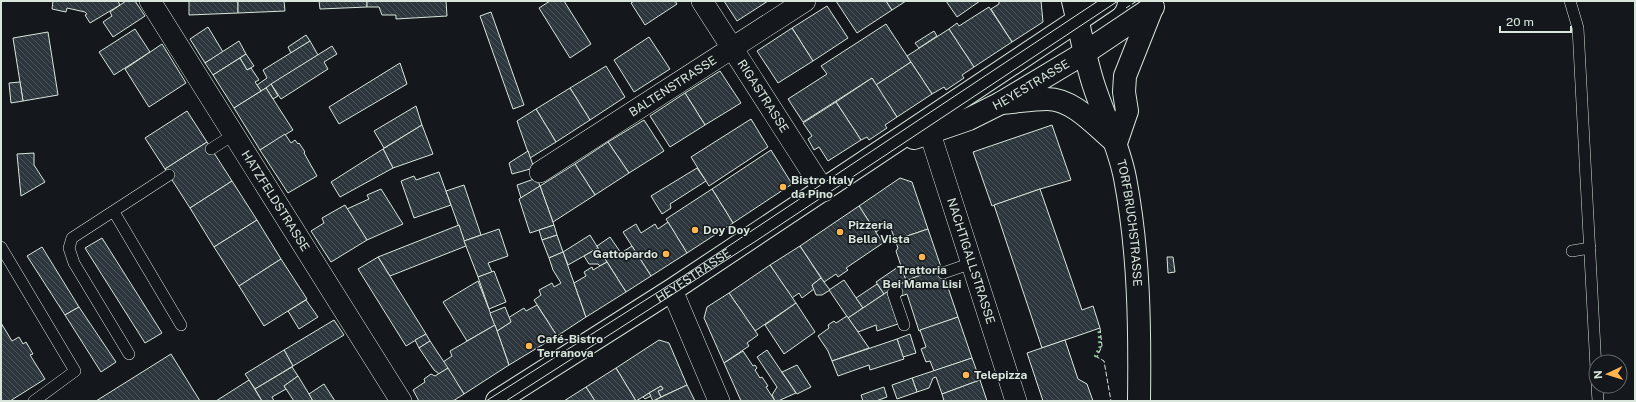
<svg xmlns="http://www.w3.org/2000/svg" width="1636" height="402" viewBox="0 0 1636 402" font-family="'Public Sans',sans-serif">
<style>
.building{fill:url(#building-back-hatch);stroke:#d8e6dc}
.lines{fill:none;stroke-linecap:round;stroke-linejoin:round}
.service-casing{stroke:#d8e6dc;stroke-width:12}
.minor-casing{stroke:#d8e6dc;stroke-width:22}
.tertiary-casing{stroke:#d8e6dc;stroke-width:24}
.secondary-casing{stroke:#d8e6dc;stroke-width:24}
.service{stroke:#14181c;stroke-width:11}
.minor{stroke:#14181c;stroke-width:21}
.tertiary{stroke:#14181c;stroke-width:22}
.secondary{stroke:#14181c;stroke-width:22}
.tram{stroke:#d8e6dc;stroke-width:1}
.hedge{stroke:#8ac095;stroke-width:3;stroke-dasharray:2 3;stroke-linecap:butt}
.fence{stroke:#d8e6dc;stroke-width:1;stroke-dasharray:5 2;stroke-linecap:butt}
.poi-dot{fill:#ffb74d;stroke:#14181c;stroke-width:1.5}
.labels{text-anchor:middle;stroke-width:3;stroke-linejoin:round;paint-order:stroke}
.street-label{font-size:12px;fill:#d8e6dc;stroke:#14181c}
.poi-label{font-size:12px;font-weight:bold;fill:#d8e6dc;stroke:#14181c;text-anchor:start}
</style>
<defs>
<pattern id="building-back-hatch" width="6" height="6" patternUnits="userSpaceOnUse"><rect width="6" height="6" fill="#2c363c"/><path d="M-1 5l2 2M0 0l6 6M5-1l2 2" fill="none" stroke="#4a5358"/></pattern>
</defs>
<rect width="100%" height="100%" fill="#14181c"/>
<!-- building -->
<g class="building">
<path d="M53 1H118L120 5 90 23 85 15 87 14 85 12 67 8 66 12 52 9Z"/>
<path d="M126 1H135L145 16 113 37 103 22 112 16 110 12Z"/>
<path d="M189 1H238V13L189 15Z"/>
<path d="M238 1H284L285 11 238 13Z"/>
<path d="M319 1H367V7L320 9Z"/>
<path d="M367 1H446L447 16 396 19V15H382L379 7H367Z"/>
<path d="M550 1H564L591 44 570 58 539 8Z"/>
<path d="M634 1H675L677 4 645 25 631 3Z"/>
<path d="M724 1H768L737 21Z"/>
<path d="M836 1H886L892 10 857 33Z"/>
<path d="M886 1H906L892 10Z"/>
<path d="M946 1H980L957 17Z"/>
<path d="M999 1H1041L1043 22 1012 42 991 9 999 4Z"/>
<path d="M827 6 848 38 813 61 792 28Z"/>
<path d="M989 7 1012 42 974 67 949 29 957 23 959 26Z"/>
<path d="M491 12 524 105 513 109 480 16Z"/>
<path d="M886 24 911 62 876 85 872 78 803 122 788 99 827 74 821 66Z"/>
<path d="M208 27 223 52 205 63 190 39Z"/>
<path d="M792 28 813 61 778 83 757 51Z"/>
<path d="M135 29 150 52 114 75 99 52Z"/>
<path d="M949 29 974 67 962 75 964 78 946 90 944 87 932 94 907 56Z"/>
<path d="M934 31 937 36 919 48 915 43Z"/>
<path d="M48 32 58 95 23 101 13 38Z"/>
<path d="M306 35 310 41 291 53 288 47Z"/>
<path d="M649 37 670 69 634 92 614 60Z"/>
<path d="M239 41 246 54 213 75 205 63Z"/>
<path d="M310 41 318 55 261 91 257 85 267 78 263 70Z"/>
<path d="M162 44 186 83 149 107 125 69Z"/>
<path d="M332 46 337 54 324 62 328 69 281 99 271 84Z"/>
<path d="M246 54 254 66 247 70 240 58Z"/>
<path d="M240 58 247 70 251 68 259 80 255 82 261 91 234 108 213 75Z"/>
<path d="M911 62 932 94 897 117 876 85Z"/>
<path d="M400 63 407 84 339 124 329 107Z"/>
<path d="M606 66 625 97 590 120 570 88Z"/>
<path d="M720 71 741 103 705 125 685 93Z"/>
<path d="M872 78 897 117 885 125 887 128 869 140 867 137 861 140 836 102Z"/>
<path d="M20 82 23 101 11 103 9 83Z"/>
<path d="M271 84 278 96 273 99 266 88Z"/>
<path d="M266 88 293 130 260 150 234 108Z"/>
<path d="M570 88 590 120 556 142 536 109Z"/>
<path d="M685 93 705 125 670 147 650 116Z"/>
<path d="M836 102 861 140 828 161 819 147 814 150 808 139 812 136 803 123Z"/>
<path d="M416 106 422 125 384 148 374 131Z"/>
<path d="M536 109 556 142 530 158 517 121Z"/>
<path d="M187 111 207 142 165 169 145 138Z"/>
<path d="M751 119 768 147 709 186 691 157Z"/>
<path d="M644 120 664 151 629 173 608 142Z"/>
<path d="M422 125 433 154 393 168 383 149Z"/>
<path d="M1052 125 1071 180 1040 189 992 206 973 152Z"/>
<path d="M285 134 291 143 295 140 298 144 299 143 305 152 304 153 317 176 288 193 260 150Z"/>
<path d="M207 142 232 181 190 208 165 169Z"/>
<path d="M608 142 629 173 595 195 575 164Z"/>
<path d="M383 149 393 168 340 197 331 182Z"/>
<path d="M771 150 792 184 733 223 712 189Z"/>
<path d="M528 151 534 168 512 174 509 163Z"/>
<path d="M34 153V165L45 182 21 196 17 154Z"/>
<path d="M575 164 595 195 553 222 540 186Z"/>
<path d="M697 168 706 181 670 204 671 208 662 214 651 196Z"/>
<path d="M439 172 451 205 414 218 401 181 414 176 416 180Z"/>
<path d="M537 178 540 186 521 198 517 185Z"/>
<path d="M900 178 912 182 928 229 895 240 889 223 876 232 859 206Z"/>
<path d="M232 181 257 220 214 247 190 208Z"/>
<path d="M464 185 481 235 464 241 446 191Z"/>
<path d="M540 186 554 225 530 233 519 199Z"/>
<path d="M381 189 403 224 367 240 347 209 369 199 367 195Z"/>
<path d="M712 189 733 223 687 253 666 219Z"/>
<path d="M1040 189 1082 310 1093 306 1100 328 1042 348 994 205Z"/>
<path d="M345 205 367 240 331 262 311 231 324 223 322 218Z"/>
<path d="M859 206 883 243 846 268 848 270 838 277 836 274 824 282 800 246Z"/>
<path d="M257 220 281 259 239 286 214 247Z"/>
<path d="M668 222 687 253 651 276 623 232 636 224 641 233 655 224 658 229Z"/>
<path d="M459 225 466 246 390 276 378 257Z"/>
<path d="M554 225 557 235 542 240 539 230Z"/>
<path d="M499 229 508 256 488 263 492 272 478 277 464 241Z"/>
<path d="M928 229 941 267 906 281 896 251 898 248 895 240Z"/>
<path d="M557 235 563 252 549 258 542 240Z"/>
<path d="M590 235 598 248 568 265 563 252Z"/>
<path d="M610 237 621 253 632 246 651 276 626 292 597 246Z"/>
<path d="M102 238 162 333 145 343 85 248Z"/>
<path d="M800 246 821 278 812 285 814 289 802 298 799 293 792 298 770 265Z"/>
<path d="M42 247 79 307 65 315 27 256Z"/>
<path d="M598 248 607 262 600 266 598 264H589L584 256Z"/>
<path d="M563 252 586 317 557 336 534 300 541 295 539 290 552 283 554 287 561 283 553 270 549 258Z"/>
<path d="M378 257 426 334 406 346 358 269Z"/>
<path d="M1167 257H1173L1175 272 1168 273Z"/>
<path d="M281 259 307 299 264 326 239 286Z"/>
<path d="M607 262 626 292 586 317 574 283 586 276 584 272 592 267 593 270Z"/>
<path d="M770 265 796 303 755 331 729 293Z"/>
<path d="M901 265 906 281 884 294 876 282Z"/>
<path d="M941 267 958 317 919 331 907 294 898 297 895 287 908 280Z"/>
<path d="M494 271 506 302 489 309 478 277Z"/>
<path d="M821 278 830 290 822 295H816L812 285Z"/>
<path d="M844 280 863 308 848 318 829 290Z"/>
<path d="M478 281 495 325 467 341 443 302Z"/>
<path d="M877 284 884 294 863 308 856 298Z"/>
<path d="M887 292 898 324 877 331 876 325 858 332 848 318Z"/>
<path d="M729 293 758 335 747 343 749 346 724 363 704 318 707 307Z"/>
<path d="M306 300 318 317 299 329 288 311Z"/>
<path d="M796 303 815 332 784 354 765 325Z"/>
<path d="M537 305 557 336 509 365 497 331 511 322 508 318 524 308 526 311Z"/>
<path d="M79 307 116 362 101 372 65 315Z"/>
<path d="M505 307 511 322 497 331 490 313Z"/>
<path d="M847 316 869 348 832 361 828 351 818 336 829 328 828 325 834 321 836 323Z"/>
<path d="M958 317 972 358 934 371 930 361 926 362 921 349 926 347 920 330Z"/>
<path d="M334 320 344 335 293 366 284 350Z"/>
<path d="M1 323 12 341 19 337 23 344 26 342 33 354 30 355 45 379 10 401H1Z"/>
<path d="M495 325 509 365 464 394 443 362 452 356 450 351Z"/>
<path d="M426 334 430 341 419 348 415 340Z"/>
<path d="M910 334 916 353 903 357 897 339Z"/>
<path d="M897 339 904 359 870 370 869 365 838 376 832 361Z"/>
<path d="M659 340 669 343 687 385 661 397 658 391 663 389 661 386 636 401 616 368Z"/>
<path d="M1065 340 1078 379 1087 384 1093 401H1043L1027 353Z"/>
<path d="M430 341 448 368 439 374 434 370 419 348Z"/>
<path d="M284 350 293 366 255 389 245 374Z"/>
<path d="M767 350 796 393 778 401H775L772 395 777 387 757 357Z"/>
<path d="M743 351 753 366 755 365 757 368 755 370 760 378 762 377 768 386 766 387 775 401H741L724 363Z"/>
<path d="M171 354 200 401H96Z"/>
<path d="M972 358 980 380 942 394 936 377 933 378 929 388 917 392 912 378Z"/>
<path d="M797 365 811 387 797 394 782 372Z"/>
<path d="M292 367 298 376 284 386 286 389 272 397 274 401H262L255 389Z"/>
<path d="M448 368 464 394 453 401H419L413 390 425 382 424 379 431 374 435 376Z"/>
<path d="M616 368 636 401H637H595L586 387Z"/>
<path d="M298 376 309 394 313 401H294L284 386Z"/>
<path d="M912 378 917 392 897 399 892 385Z"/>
<path d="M249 380 262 401H216Z"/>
<path d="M980 380 987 401H944L942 394Z"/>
<path d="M324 384 335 401H313L309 394Z"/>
<path d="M687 385 695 401H653Z"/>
<path d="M661 386 663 389 658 391 661 397 653 401 649 393Z"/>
<path d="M586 387 595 401H564Z"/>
<path d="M884 387 887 397 876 401H863L861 395Z"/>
<path d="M649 393 651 396 645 399 643 397Z"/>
</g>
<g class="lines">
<!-- service casing -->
<g class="service-casing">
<g id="service">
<path d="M1570 1 1578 28 1596 369"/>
<path d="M211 149 233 135"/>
<path d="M114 212 181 325"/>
<path d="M1 247 75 371 34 401"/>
<path d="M1572 251 1590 248"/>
<path d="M943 273 972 263"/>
<path d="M897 292 893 293 904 325"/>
<path d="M129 354 74 263 69 248 72 238 169 175"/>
<path d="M1597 386 1598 401"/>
</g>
</g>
<!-- minor casing -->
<g class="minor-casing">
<g id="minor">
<path id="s1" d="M150 1 401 401"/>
<path id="s2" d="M702 1 824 191"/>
<path id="s3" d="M926 121 1016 401"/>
<path id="s4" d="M540 172 805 1"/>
<path d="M672 290 719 401"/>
</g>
</g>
<!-- tertiary casing -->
<g class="tertiary-casing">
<g id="tertiary">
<path id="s5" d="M914 138 969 119 1001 103 1086 52"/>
<path id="s6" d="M497 401 672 290 1078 20"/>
</g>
</g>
<!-- secondary casing -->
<g class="secondary-casing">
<g id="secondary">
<path id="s7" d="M1073 1C1080 29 1085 59 1094 86 1104 117 1119 146 1125 178 1139 251 1140 327 1139 401"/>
<path d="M1078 20 1106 1"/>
<path d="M1086 52 1153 7"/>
<path d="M1001 103C1016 102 1032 99 1047 99 1073 99 1095 125 1114 141"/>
<path d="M1116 143 1127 111 1124 92 1125 76 1152 8"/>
</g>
</g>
<!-- service -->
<use href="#service" class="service"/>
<!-- minor -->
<use href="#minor" class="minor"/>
<!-- tertiary -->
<use href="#tertiary" class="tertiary"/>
<!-- secondary -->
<use href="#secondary" class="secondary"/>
<!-- tram -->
<g class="tram">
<path d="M486 401 685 275 1098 1"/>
<path d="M506 401 756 241 1118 1"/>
</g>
<!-- hedge -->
<path class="hedge" d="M1095 357 1100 347 1099 331"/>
<!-- fence -->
<g class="fence">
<path d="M1126 8 1137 1"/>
<path d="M1100 328 1102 346 1097 357 1104 361 1111 401"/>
</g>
</g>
<!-- markers -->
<g class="poi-dot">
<circle cx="783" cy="187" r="4"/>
<circle cx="695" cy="230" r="4"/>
<circle cx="840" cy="232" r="4"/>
<circle cx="666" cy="254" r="4"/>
<circle cx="922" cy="257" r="4"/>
<circle cx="529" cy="346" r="4"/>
<circle cx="966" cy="375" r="4"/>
</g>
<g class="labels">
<!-- street labels -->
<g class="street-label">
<text dy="4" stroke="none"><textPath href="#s5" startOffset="129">HEYESTRASSE</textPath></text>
<text dy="4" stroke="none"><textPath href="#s4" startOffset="158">BALTENSTRASSE</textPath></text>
<text dy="4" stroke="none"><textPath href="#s2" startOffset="113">RIGASTRASSE</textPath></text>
<text dy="4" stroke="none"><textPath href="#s1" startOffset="236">HATZFELDSTRASSE</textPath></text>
<text dy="4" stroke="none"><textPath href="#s7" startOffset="230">TORFBRUCHSTRASSE</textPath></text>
<text dy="4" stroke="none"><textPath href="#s3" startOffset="147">NACHTIGALLSTRASSE</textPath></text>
<text dy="4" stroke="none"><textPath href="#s6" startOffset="233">HEYESTRASSE</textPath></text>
</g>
<!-- poi labels -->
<g class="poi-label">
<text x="791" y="184">Bistro Italy<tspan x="791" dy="14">da Pino</tspan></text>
<text x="848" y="229">Pizzeria<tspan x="848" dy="14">Bella Vista</tspan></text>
<text x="703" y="234">Doy Doy</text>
<text x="658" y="258" text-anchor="end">Gattopardo</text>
<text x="922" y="274" text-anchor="middle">Trattoria<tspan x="922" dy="14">Bei Mama Lisi</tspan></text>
<text x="537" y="343">Café-Bistro<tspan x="537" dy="14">Terranova</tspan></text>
<text x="974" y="379">Telepizza</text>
</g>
</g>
<!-- border -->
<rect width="1636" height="402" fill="none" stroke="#d8e6dc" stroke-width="4"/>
<!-- north arrow -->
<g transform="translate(1608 374) rotate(266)"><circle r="19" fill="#14181c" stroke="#626a69"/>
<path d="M0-3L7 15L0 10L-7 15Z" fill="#ffb74d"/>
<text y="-6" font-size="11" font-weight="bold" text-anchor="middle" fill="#d8e6dc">N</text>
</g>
<!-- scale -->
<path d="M1500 26v6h71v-6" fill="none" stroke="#d8e6dc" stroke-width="2"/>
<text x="1506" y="26" font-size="12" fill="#d8e6dc" stroke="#14181c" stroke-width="3" paint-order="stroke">20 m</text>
</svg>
